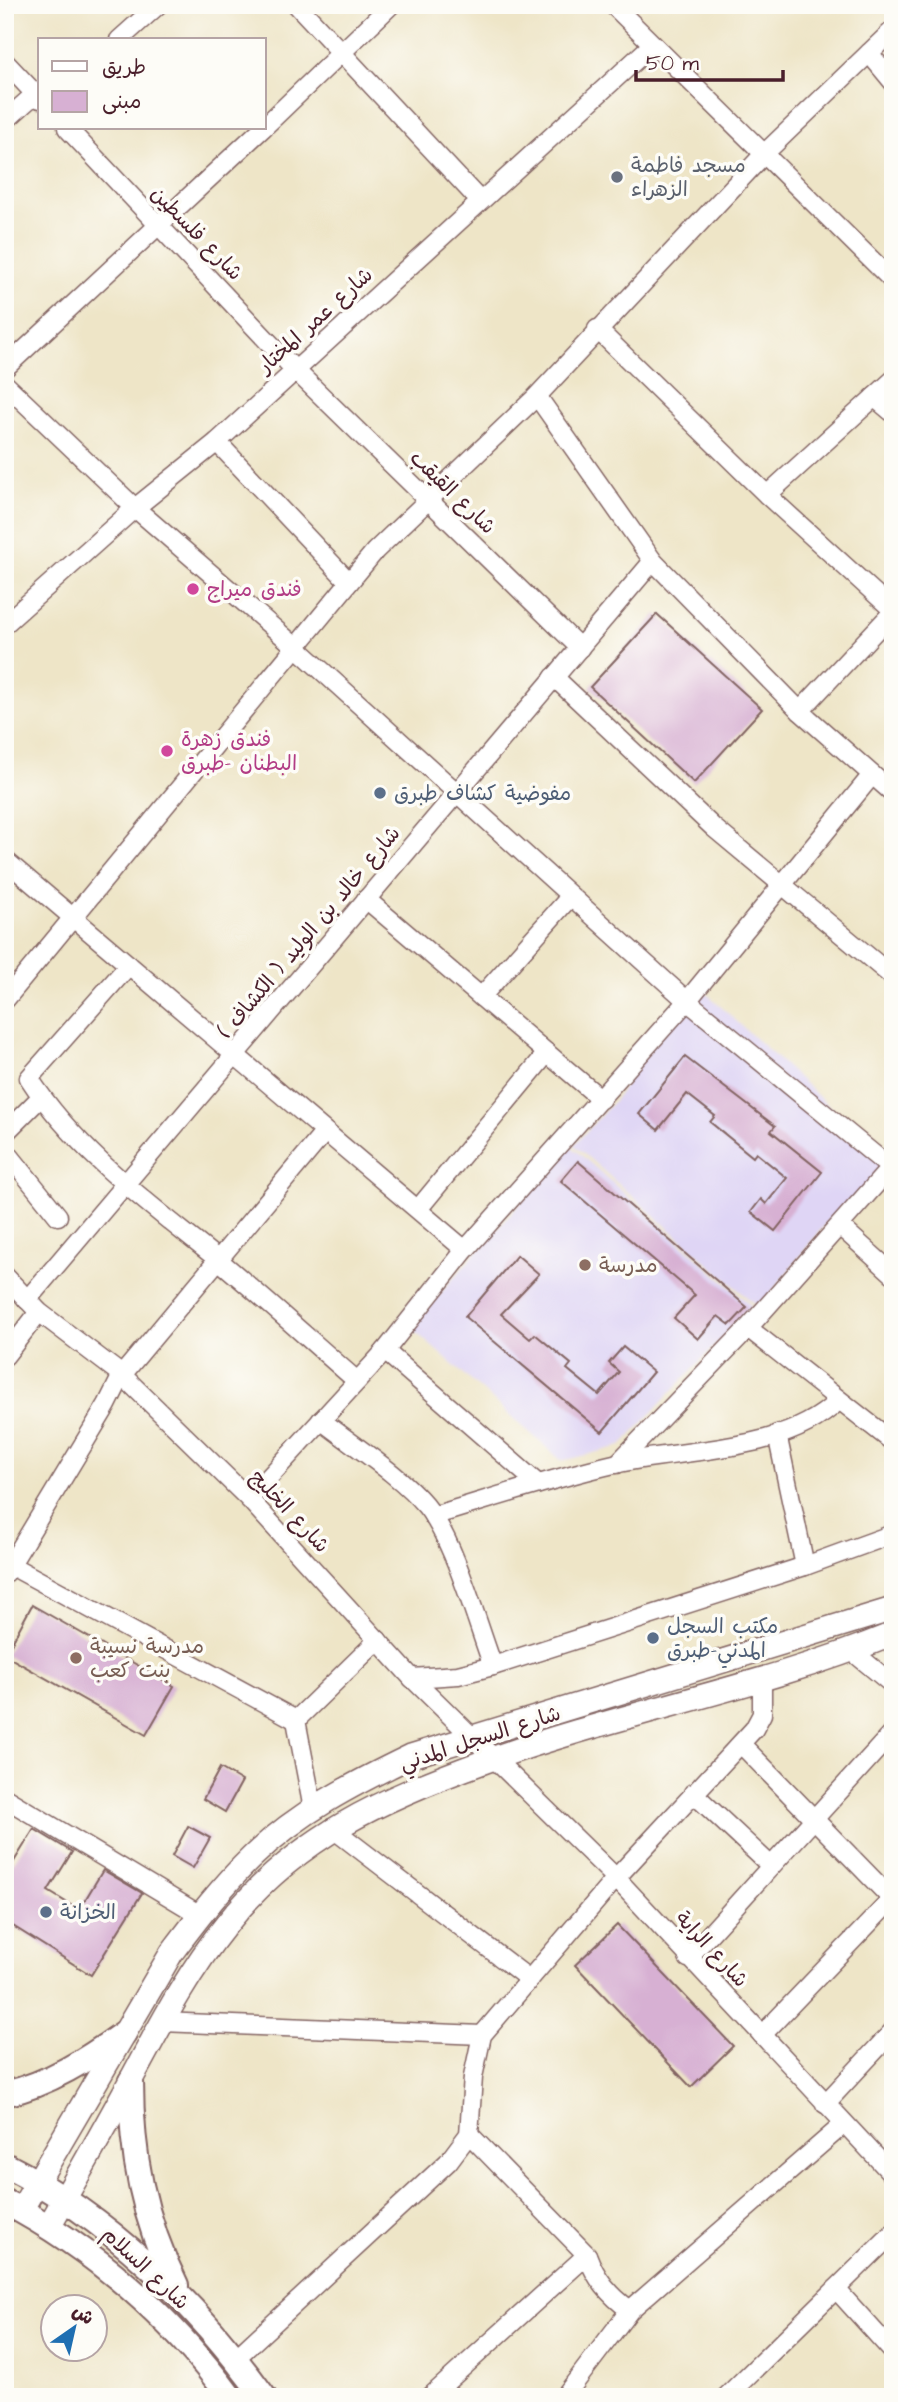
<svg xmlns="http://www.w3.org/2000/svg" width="898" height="2402" viewBox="0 0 898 2402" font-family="'Architects Daughter','Playpen Sans Arabic',sans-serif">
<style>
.built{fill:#dfd5f5}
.building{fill:#d7b0d3}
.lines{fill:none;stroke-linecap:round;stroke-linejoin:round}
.minor-casing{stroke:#836462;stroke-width:21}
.tertiary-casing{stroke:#836462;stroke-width:26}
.secondary-casing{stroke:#836462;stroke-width:28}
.minor{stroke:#fff;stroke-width:18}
.tertiary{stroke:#fff;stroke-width:23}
.secondary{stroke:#fff;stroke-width:24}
.worship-dot{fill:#6b7280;stroke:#fdfcf7;stroke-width:2.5}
.hotel-dot{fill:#d1479c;stroke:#fdfcf7;stroke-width:2.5}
.service-dot{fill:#5c6f8a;stroke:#fdfcf7;stroke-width:2.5}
.education-dot{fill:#8d6e63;stroke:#fdfcf7;stroke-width:2.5}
.labels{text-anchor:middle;stroke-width:7;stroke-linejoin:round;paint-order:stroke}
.worship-label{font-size:21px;fill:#5b616d;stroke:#fdfcf7;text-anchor:start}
.street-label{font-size:21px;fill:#4a1f2b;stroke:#fdfcf7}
.hotel-label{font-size:21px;fill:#b23c85;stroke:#fdfcf7;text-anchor:start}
.service-label{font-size:21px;fill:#4e5e75;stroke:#fdfcf7;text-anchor:start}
.education-label{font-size:21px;fill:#785e54;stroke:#fdfcf7;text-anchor:start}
</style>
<rect width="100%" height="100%" fill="#fdfcf7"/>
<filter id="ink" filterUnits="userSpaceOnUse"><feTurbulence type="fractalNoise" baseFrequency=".0143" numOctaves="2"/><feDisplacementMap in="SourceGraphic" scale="14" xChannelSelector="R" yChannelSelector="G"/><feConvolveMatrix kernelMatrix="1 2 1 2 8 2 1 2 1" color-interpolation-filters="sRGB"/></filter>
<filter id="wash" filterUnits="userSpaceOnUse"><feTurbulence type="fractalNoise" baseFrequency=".00686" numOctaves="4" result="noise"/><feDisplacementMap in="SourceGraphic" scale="28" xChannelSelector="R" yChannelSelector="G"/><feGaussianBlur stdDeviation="1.57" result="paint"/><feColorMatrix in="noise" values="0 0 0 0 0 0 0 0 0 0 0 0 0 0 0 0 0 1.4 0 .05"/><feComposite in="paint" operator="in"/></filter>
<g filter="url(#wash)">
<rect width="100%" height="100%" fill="#eee5c7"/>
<!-- built -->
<g class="built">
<path d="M695 983 893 1165V1182L830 1218 759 1308 574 1145 615 1100Z"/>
<path d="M571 1146 752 1306 621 1446 562 1461 410 1327Z"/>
</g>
<g id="blocks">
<!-- building -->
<g class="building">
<path d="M657 614 762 709 694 783 590 687Z"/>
<path d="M685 1057 775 1126 771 1131 822 1172 775 1231 751 1212 761 1199 766 1204 787 1178 756 1153 753 1157 710 1122 715 1116 687 1094 658 1130 639 1114Z"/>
<path d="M578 1161 747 1307 730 1325 718 1316 698 1339 674 1318 695 1295 561 1181Z"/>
<path d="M517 1255 539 1274 501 1314 530 1339 535 1334 571 1364 567 1369 599 1395 619 1372 609 1363 623 1347 653 1372 602 1432 465 1317Z"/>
<path d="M32 1605 174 1686 146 1735 5 1655Z"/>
<path d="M220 1768 242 1781 225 1812 203 1799Z"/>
<path d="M188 1826 210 1838 193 1868 172 1856Z"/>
<path d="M34 1829 72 1852 48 1891 79 1910 103 1870 142 1893 91 1975 5 1921V1876Z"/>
<path d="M617 1925 733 2046 691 2087 575 1965Z"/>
</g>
</g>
</g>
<g filter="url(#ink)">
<use href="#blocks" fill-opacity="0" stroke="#836462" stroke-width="2"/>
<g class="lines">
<!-- minor casing -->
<g class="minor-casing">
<g id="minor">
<path d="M297 5 480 201"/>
<path d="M613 5 893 281"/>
<path d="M119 40 158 5"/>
<path d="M869 53 893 82"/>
<path d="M5 62 40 99"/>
<path d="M5 121 35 94"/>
<path d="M264 127 391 5"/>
<path d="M67 128 294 369 580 648"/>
<path d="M597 329 767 495 893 610"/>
<path d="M5 368 263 128"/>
<path d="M5 384 135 508 298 649 687 1001 893 1170"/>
<path d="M537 396 653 561 800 711 893 793"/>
<path d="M874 397 893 413"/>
<path d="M217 442 349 582"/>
<path d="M767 495 893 380"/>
<path d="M5 624 135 508 217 442 651 46"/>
<path d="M554 677 714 828 893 977"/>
<path d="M800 711 893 612"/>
<path d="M5 860 465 1250"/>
<path d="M366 899 601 1099"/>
<path d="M129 965 29 1078C77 1152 148 1203 216 1258 264 1298 310 1340 357 1381"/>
<path d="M481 997 570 897"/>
<path d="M5 1000 375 551 537 396 766 152 893 30"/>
<path d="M5 1133 41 1097"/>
<path d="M5 1150 58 1216"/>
<path d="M419 1208 547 1053"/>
<path d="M840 1226 893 1274"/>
<path d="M5 1276 39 1312 122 1375 249 1499 412 1678 616 1878 893 2175"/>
<path d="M27 1300 653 561"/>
<path d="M748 1328 893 1442"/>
<path d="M385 1351 538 1484"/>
<path d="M5 1356 39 1312"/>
<path d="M321 1420C355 1447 398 1473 426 1506 454 1540 477 1623 493 1666"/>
<path d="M777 1434 805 1566"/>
<path d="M617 1464 748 1328 893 1165"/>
<path d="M249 1499 385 1351 465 1250 687 1001 872 775"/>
<path d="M433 1516C493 1498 553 1478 614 1464 684 1448 784 1454 838 1401"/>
<path d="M10 1565 296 1720"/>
<path d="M5 1574 107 1405 122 1375 324 1133"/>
<path d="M852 1651 893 1685"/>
<path d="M412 1678 458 1675 493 1666 805 1566 893 1534"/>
<path d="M296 1720 378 1640"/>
<path d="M296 1720 313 1809"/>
<path d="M741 1744 892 1899"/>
<path d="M693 1793 771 1866"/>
<path d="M5 1798 200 1915"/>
<path d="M332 1828 529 1979"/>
<path d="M688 1958 893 1732"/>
<path d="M162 2022 482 2035"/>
<path d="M762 2035 893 1898"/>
<path d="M825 2104 893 2031"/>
<path d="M469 2134 587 2255C596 2279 609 2295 630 2310"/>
<path d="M836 2289 893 2352"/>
<path d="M236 2358 448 2162 469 2134 473 2077 482 2035 616 1878 754 1729 762 1714V1678"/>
<path d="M430 2397 587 2255"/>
<path d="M564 2397 630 2310 844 2124"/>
<path d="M726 2397 893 2233"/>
</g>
</g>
<!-- tertiary casing -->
<g class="tertiary-casing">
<g id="tertiary">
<path d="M21 2210 172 1952C197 1919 222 1886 252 1857 297 1813 355 1783 411 1756L893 1609"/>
<path d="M49 2226C77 2177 105 2128 132 2078 160 2026 188 1972 226 1925 295 1837 384 1798 486 1761 619 1713 761 1688 893 1634"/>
</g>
</g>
<!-- secondary casing -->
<g class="secondary-casing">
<g id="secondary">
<path d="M131 2081C131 2154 143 2219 176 2285"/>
<path d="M5 2094C49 2084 88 2059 124 2033"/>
<path d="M5 2165C109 2217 196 2303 264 2397"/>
<path d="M5 2202C93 2248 171 2317 230 2397"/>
</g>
</g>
<!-- minor -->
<use href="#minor" class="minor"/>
<!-- tertiary -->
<use href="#tertiary" class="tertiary"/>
<!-- secondary -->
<use href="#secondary" class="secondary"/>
</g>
</g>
<!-- markers -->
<circle class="worship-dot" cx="617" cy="177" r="7"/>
<g class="hotel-dot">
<circle cx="193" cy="589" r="7"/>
<circle cx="167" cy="751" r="7"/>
</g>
<g class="service-dot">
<circle cx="380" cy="793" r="7"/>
<circle cx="653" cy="1638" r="7"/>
<circle cx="46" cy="1912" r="7"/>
</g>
<g class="education-dot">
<circle cx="585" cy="1265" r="7"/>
<circle cx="76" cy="1658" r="7"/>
</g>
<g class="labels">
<!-- worship labels -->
<g class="worship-label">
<text x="631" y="172">مسجد فاطمة<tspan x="631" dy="24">الزهراء</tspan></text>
</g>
<!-- street labels -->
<g class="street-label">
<text transform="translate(197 233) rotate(46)" y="7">شارع فلسطين</text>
<text transform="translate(315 320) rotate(-42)" y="7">شارع عمر المختار</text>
<text transform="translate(453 492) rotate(44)" y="7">شارع القيقب</text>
<text transform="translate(309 932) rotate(-50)" y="7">شارع خالد بن الوليد ( الكشاف )</text>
<text transform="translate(290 1511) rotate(47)" y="7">شارع الخليج</text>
<text transform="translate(480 1738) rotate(-18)" y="7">شارع السجل المدني</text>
<text transform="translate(712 1949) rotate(47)" y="7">شارع الراية</text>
<text transform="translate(146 2268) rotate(43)" y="7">شارع السلام</text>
</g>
<!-- hotel labels -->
<g class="hotel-label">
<text x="207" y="596">فندق ميراج</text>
<text x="181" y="746">فندق زهرة<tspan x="181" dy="24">البطنان -طبرق</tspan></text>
</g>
<!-- service labels -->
<g class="service-label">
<text x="394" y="800">مفوضية كشاف طبرق</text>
<text x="667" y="1633">مكتب السجل<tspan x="667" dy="24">المدني-طبرق</tspan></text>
<text x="60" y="1919">الخزانة</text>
</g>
<!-- education labels -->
<g class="education-label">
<text x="599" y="1272">مدرسة</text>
<text x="90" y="1653">مدرسة نسيبة<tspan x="90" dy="24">بنت كعب</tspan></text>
</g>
</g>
<!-- margin -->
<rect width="898" height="2402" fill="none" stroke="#fdfcf7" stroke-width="28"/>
<!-- legend -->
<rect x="38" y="38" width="228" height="91" fill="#fdfcf7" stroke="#b5a4a5" stroke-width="2"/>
<rect x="52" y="61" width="35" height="10" fill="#ffffff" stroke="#b5a4a5" stroke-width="2"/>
<text x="102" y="74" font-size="21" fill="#4a1f2b">طريق</text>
<rect x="52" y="91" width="35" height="21" fill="#d7b0d3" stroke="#b5a4a5" stroke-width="2"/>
<text x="102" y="108" font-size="21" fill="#4a1f2b">مبنى</text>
<!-- north arrow -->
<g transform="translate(74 2328) rotate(34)"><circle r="33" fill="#fdfcf7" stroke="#b5a4a5" stroke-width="2"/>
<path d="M0-5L12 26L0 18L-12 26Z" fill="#1f6fb2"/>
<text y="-10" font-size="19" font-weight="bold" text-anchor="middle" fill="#4a1f2b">ش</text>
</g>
<!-- scale -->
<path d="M636 70v10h147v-10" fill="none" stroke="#4a1f2b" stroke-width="3.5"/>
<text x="646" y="70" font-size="21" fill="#4a1f2b" stroke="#fdfcf7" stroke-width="5" paint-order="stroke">50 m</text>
</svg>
